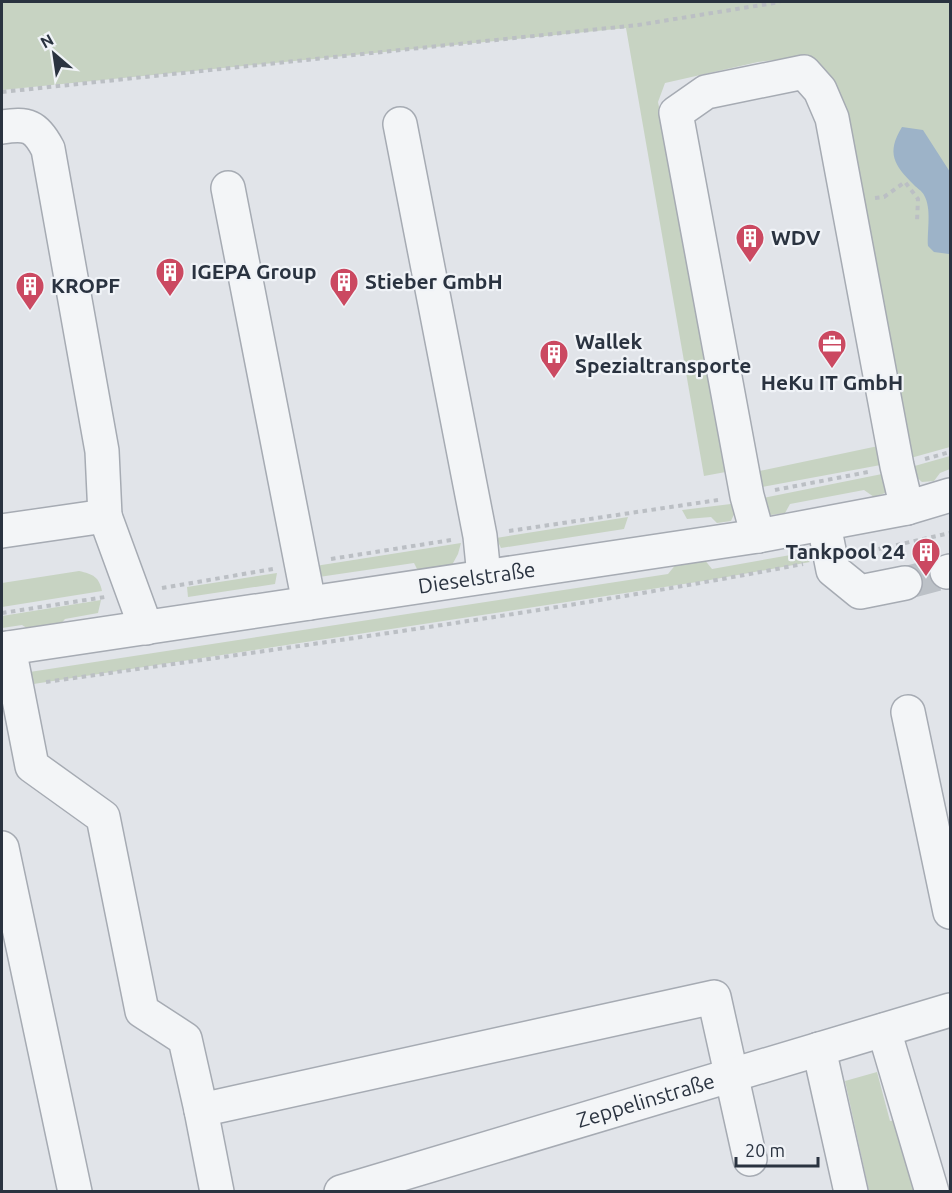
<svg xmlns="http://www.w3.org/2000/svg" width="952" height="1193" viewBox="0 0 952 1193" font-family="Ubuntu,sans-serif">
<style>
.green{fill:#c7d3c2}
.water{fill:#9db3c8}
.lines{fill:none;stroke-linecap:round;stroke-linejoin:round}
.minor-tunnel{stroke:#bcc1c7;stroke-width:33;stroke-dasharray:33 16;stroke-linecap:butt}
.minor-casing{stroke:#a6abb3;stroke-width:36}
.path{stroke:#bbbfc4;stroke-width:4;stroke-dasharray:4.5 4.5;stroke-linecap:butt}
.minor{stroke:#f3f5f7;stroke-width:33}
.labels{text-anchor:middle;stroke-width:4.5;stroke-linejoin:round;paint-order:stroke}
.poi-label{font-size:21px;font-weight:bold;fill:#2a3340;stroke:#f0f3f7;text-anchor:start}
.street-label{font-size:21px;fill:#2a3340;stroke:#f0f3f7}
</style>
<rect width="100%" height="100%" fill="#e1e4e9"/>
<!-- green -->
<g class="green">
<path d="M2 2H950V447L907 459 848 120 810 56 758 62 665 83 658 102 731 471 704 476 626 28 2 90Z"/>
<path d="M883 445 886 464 757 488 755 472Z"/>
<path d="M950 456V469L940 473 934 481 922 482 914 475 911 467Z"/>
<path d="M887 473 885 493 874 497 864 490 790 504 785 513 771 515 764 508 763 498Z"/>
<path d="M739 503 731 521 717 523 711 517 687 519 682 510Z"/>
<path d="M628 517 624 529 501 548 496 538Z"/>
<path d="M461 543 458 554 452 565 418 571 414 563 312 578 309 567Z"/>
<path d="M802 553 810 562 710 580 27 685 23 673 668 574 677 563 704 559 712 569Z"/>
<path d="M79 571C93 574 99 577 102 591L2 607V583Z"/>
<path d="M277 573 275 584 188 597 187 587Z"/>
<path d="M101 600 98 613 65 619 57 628 33 632 22 625 2 628V616Z"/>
<path d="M877 1072 890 1121 895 1120 915 1191H869L845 1081Z"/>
</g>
<!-- water -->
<path class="water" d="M902 127 923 130 950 172V253L949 254 934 252 928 246C927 230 932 209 924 195 922 191 917 188 914 185 894 165 886 153 902 127Z"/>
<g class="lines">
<!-- minor-tunnel -->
<path class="minor-tunnel" d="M905 583 947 572"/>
<!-- minor casing -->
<g class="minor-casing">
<g id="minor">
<path d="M400 124 480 536 484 576"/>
<path d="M2 127C28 123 36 126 48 149L102 451 105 516"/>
<path d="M228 188 309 603"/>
<path d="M824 525 833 570 860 592 905 583"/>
<path d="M2 531 105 516 146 628"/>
<path d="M758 536 747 496 676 113 706 92 804 72 820 90 832 118 897 466 907 508"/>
<path d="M947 572 950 571"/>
<path d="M9 648 32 766 103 817 142 1011 185 1039 201 1110 714 997 750 1159"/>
<path id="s1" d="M2 649 758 536 907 508 950 495"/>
<path d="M908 712 950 912"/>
<path d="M2 848 75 1192"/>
<path d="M884 1030 932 1192"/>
<path d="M819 1049 851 1192"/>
<path d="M201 1110 217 1192"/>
<path id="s2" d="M341 1192 950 1010"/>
</g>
</g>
<!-- path -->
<g class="path">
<path d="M2 92 638 25 780 2"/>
<path d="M875 198 884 197 905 182 918 199 917 221"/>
<path d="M925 459 950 452"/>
<path d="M775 490 868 472"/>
<path d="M509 531 718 500"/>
<path d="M861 553 950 533"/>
<path d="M331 559 451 540"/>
<path d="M162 588 273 569"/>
<path d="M2 613 105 597"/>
<path d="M46 682C299 646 552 612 803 564"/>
</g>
<!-- minor -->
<use href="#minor" class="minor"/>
</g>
<!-- icons -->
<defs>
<g id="building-pin" transform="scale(1.5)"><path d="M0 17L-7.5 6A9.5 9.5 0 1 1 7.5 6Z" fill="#cb4961" stroke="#f0f3f7"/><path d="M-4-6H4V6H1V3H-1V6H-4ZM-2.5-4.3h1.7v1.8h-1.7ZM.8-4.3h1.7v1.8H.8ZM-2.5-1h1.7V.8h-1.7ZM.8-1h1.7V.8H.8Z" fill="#fff"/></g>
<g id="office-pin" transform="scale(1.5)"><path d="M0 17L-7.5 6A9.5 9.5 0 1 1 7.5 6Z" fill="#cb4961" stroke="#f0f3f7"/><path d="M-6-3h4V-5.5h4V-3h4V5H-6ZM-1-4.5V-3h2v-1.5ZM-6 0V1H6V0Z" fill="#fff"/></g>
</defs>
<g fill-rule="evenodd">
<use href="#building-pin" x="750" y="238"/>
<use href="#building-pin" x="170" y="272"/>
<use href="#building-pin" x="344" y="282"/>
<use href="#building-pin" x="30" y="286"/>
<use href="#office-pin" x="832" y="344"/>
<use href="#building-pin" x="554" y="354"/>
<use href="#building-pin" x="926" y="552"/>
</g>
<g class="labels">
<!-- poi labels -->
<g class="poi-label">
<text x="771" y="245">WDV</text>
<text x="191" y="279">IGEPA Group</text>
<text x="365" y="289">Stieber GmbH</text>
<text x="51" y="293">KROPF</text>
<text x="575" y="349">Wallek<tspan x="575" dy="24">Spezialtransporte</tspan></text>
<text x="832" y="390" text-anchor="middle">HeKu IT GmbH</text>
<text x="905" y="559" text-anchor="end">Tankpool 24</text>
</g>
<!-- street labels -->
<g class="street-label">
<text dy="7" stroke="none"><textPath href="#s1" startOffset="480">Dieselstraße</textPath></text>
<text dy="7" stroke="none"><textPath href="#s2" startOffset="318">Zeppelinstraße</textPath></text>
</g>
</g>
<!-- border -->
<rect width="952" height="1193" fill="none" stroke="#2a3340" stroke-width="6"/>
<!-- north arrow -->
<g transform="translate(54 54) rotate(331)" stroke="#f0f3f7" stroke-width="4.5" paint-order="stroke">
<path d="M0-4.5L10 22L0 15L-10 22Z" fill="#2a3340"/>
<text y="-9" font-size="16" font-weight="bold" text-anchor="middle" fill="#2a3340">N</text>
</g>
<!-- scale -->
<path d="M736 1157v9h82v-9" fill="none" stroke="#2a3340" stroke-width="3"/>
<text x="745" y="1157" font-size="18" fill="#2a3340" stroke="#f0f3f7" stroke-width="4.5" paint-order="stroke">20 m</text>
</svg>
